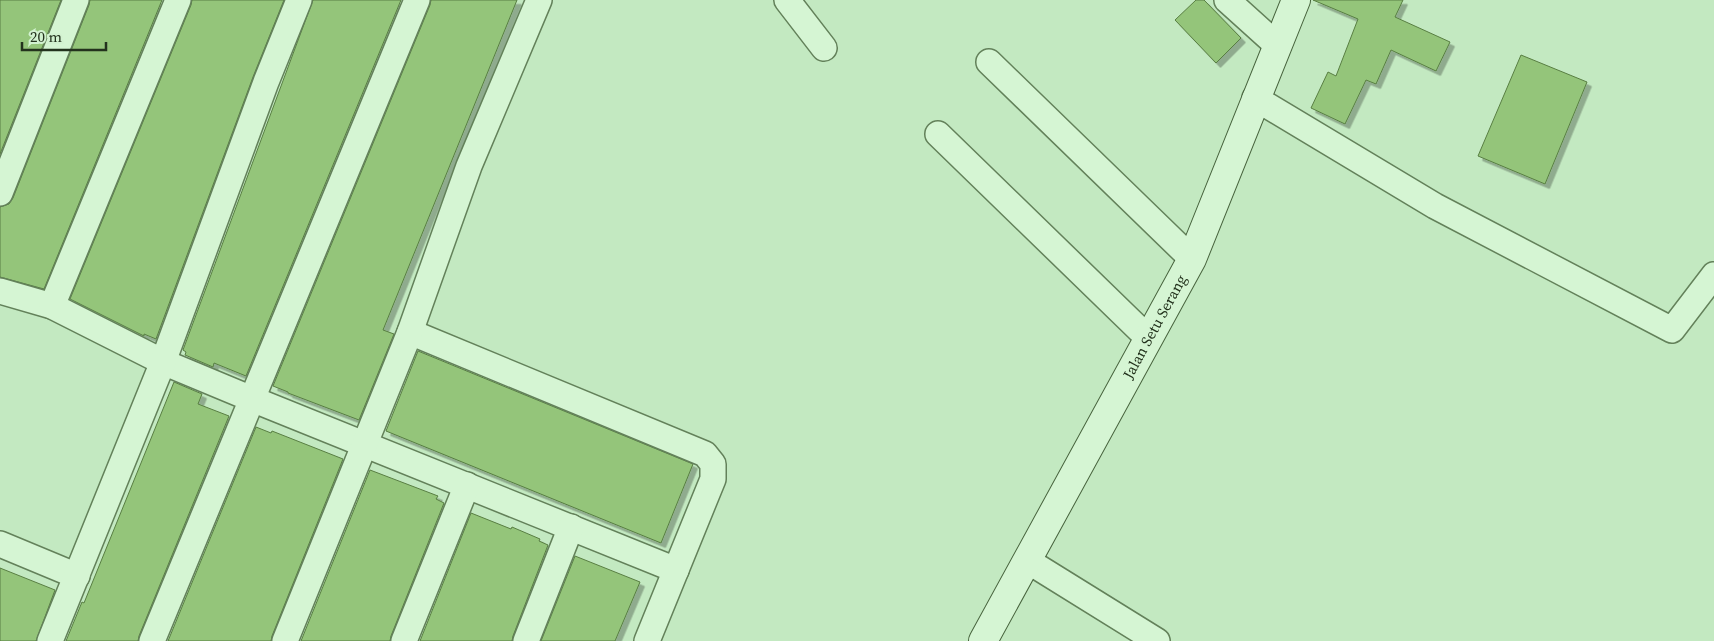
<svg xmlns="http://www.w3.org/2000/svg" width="1714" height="641" viewBox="0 0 1714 641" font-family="'Source Serif 4',serif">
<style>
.building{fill:#94c57a;stroke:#587e42;filter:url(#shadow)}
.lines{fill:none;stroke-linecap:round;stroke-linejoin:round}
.street-casing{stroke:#63815a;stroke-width:28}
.secondary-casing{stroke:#47633d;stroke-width:30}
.street{stroke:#d5f5d3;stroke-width:25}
.secondary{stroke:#d5f5d3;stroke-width:28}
.labels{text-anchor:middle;stroke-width:4;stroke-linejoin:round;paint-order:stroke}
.street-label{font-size:15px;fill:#23321d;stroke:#d2f2d0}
</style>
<defs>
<filter id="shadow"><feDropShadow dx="4.5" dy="4.5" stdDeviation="0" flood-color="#0004"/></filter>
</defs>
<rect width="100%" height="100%" fill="#c3e9c1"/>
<!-- building -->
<g class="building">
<path d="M0 0H61L0 154Z"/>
<path d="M90 0H162L44 289 0 277V207L9 204 13 198 89 5Z"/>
<path d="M192 0H284L253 77 156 339 144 334V336L70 299 191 5Z"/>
<path d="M313 0H401L246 376 214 363 213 367 185 355 186 352 183 350Z"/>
<path d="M431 0H517L383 330 394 334 359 420 288 393V392L273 386 430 5Z"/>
<path d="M1196 0H1204L1241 38 1216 63 1175 20Z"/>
<path d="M1313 0H1403L1395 17 1450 42 1436 71 1391 50 1376 84 1366 80 1345 124 1311 108 1328 72 1336 76 1358 19Z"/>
<path d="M1521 55 1587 82 1545 184 1478 156Z"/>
<path d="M418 351 693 464 661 543 386 431Z"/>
<path d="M174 382 202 394 198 404 229 416 139 636 138 641H66L82 602 84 603Z"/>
<path d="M256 427 271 433 272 431 343 459 272 636 271 641H168Z"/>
<path d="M370 470 438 496 436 499 444 503 391 636 390 641H301Z"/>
<path d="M471 513 511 529 512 527 540 539 539 541 548 545 513 636 512 641H420Z"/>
<path d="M575 556 640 582 615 641H541Z"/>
<path d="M0 568 55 590 36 641H0Z"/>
</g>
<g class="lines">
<!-- street casing -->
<g class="street-casing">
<g id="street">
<path d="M787 0 824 48"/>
<path d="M1227 0 1278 46"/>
<path d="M989 62 1192 259"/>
<path d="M1255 98 1435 206 1672 330 1714 275"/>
<path d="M938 134 1148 338"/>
<path d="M0 193 76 0"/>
<path d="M0 291 52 306 163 362 252 399 676 570"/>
<path d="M52 306 178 0"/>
<path d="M410 332 705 454 713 464V479L647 641"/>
<path d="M0 544 77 576"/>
<path d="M1028 561 1157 641"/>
<path d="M50 641 163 362 266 82 299 0"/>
<path d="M152 641 417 0"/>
<path d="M285 641 410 332 469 166 539 0"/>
<path d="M404 641 467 485"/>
<path d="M526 641 571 527"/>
</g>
</g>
<!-- secondary casing -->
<g class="secondary-casing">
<g id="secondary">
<path id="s1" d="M983 641 1192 259 1296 0"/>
</g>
</g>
<!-- street -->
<use href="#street" class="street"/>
<!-- secondary -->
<use href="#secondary" class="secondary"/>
</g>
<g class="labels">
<!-- street labels -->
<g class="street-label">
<text dy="5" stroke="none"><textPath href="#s1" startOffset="358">Jalan Setu Serang</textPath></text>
</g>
</g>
<!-- scale -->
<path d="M22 42v8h84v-8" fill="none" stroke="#23321d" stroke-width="2.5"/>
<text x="30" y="42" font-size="15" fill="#23321d" stroke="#d2f2d0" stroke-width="4" paint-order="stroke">20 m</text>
</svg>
